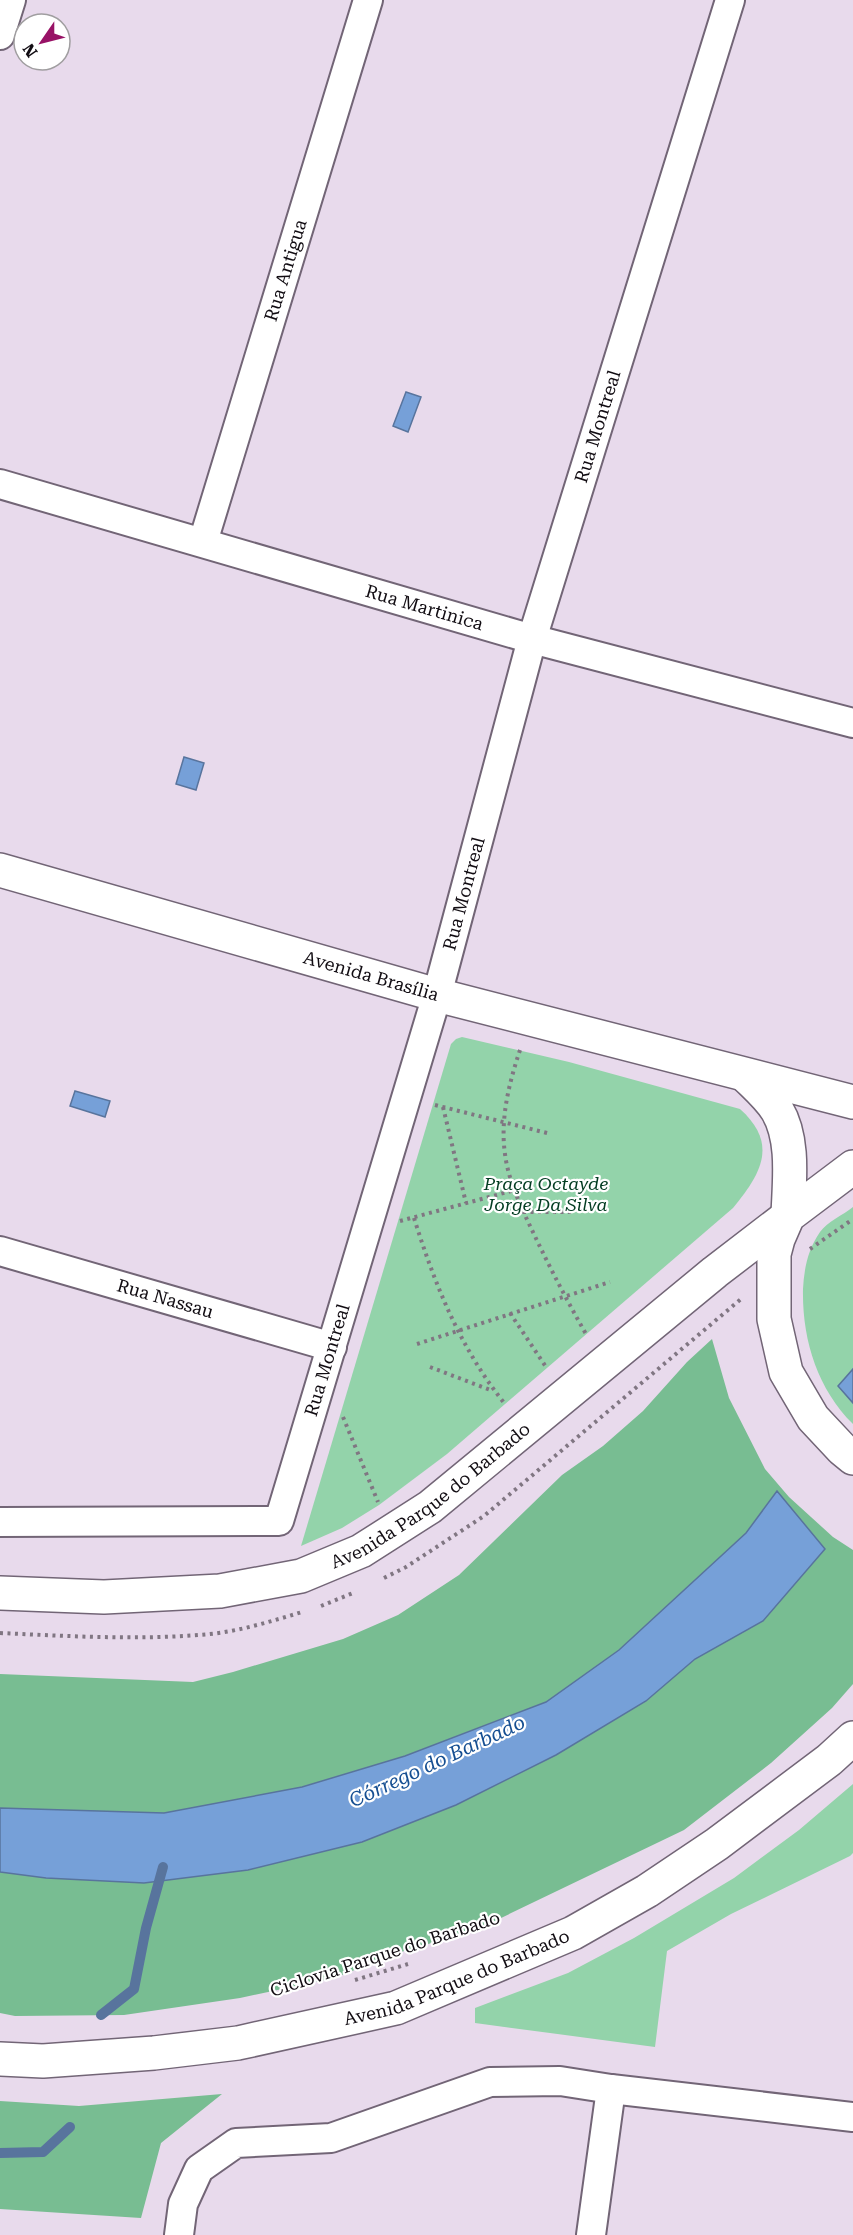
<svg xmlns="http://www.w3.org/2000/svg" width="853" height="2235" viewBox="0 0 853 2235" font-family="'Roboto Serif',serif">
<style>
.green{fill:#93d3aa}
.forest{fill:#78bd92}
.water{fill:#76a0d8;stroke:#58749d;stroke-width:1.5}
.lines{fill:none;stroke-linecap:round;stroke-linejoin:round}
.stream{stroke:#58749d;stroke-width:10}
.minor-casing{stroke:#726576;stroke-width:32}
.tertiary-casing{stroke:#726576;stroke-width:36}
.secondary-casing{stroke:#726576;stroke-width:36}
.path{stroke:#807682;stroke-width:4;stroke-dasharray:3 4.5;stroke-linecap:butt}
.minor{stroke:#fff;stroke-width:28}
.tertiary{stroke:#fff;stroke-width:33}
.secondary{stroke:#fff;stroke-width:33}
.labels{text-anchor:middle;stroke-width:4.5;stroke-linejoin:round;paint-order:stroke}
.street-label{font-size:18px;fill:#110c12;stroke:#fff}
.park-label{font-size:18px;font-style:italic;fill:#023c21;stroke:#fff}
.water-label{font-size:20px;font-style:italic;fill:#164f92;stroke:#fff}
</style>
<rect width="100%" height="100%" fill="#e8daec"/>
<!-- green -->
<g class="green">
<path d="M462 1037 569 1062 740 1109C779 1144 761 1174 733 1208L447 1454 379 1505 342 1528 301 1546 451 1044 456 1039Z"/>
<path d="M853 1207V1424C817 1388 802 1339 803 1289 804 1269 808 1249 820 1232 827 1222 843 1215 853 1207Z"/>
<path d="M853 1784V1853L850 1856 731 1914 667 1951 655 2047 475 2023V2008L568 1973 634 1938 734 1878 799 1830Z"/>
</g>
<!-- forest -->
<g class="forest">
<path d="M712 1339 729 1398 765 1469 789 1497 833 1537 853 1550V1684L832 1708 771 1763 684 1830 476 1930 401 1952 334 1978 240 1998 124 2015 15 2016 0 2013V1674L193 1682 233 1672 343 1639 398 1615 459 1575 562 1475 603 1446 643 1411 687 1362Z"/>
<path d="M222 2094 161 2143 141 2218 0 2209V2101L79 2106Z"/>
</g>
<!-- water -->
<g class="water">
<path d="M406 392 421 397 408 432 393 426Z"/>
<path d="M184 757 204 763 196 790 176 784Z"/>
<path d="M75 1091 110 1101 105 1117 70 1106Z"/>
<path d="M853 1369V1403L838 1386Z"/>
<path d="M777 1491 825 1549 763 1621 695 1659 646 1701 556 1755 456 1805 362 1842 248 1870 144 1883 46 1878 0 1872V1808L164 1813 302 1787 405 1756 546 1702 619 1650 746 1533Z"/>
</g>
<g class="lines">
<!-- stream -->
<g class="stream">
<path d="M101 2015 134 1989 146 1928 163 1867"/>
<path d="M0 2153 43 2152 70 2127"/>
</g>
<!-- minor casing -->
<g class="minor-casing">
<g id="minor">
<path d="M0 35 11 0"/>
<path id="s1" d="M0 484 532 639 853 723"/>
<path id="s2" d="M203 542 368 0"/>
<path id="s3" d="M0 1251 332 1347"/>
<path id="s4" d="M0 1522 279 1521 437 995 532 639 730 0"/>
<path d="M179 2235 183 2204 199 2169 236 2143 331 2138 490 2082 560 2081 611 2089 853 2117"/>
<path d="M591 2235 611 2089"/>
</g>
</g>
<!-- tertiary casing -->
<g class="tertiary-casing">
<g id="tertiary">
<path id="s5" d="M0 870 437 995 853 1102"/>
<path d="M745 1075C756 1086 768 1096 777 1110 795 1140 789 1183 788 1216"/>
</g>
</g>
<!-- secondary casing -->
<g class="secondary-casing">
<g id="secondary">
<path d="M853 1167 788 1216 778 1239 774 1254V1319L786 1372 813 1418 842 1449 853 1458"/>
<path id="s6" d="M0 1593 104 1597 220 1591 301 1576 361 1551 430 1507 715 1272 788 1216"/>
<path id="s7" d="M0 2059 43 2061 154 2053 238 2043 396 2008 573 1933 647 1891 717 1844 829 1760 853 1738"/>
</g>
</g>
<!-- path -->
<g class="path">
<path d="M520 1050C509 1083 500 1119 505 1154 508 1179 520 1205 531 1228 548 1264 566 1299 586 1334"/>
<path d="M435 1105 551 1134"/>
<path d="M443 1107 466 1203"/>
<path d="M523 1212H572"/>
<path d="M414 1218C435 1285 460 1348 505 1404"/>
<path d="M400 1221 515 1190"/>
<path d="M810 1249 853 1219"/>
<path d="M510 1313 546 1367"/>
<path d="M417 1344 610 1282"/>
<path d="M430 1367 493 1391"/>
<path d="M343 1417 378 1502"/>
<path d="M384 1578 406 1567 484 1516 741 1299"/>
<path d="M321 1606 353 1593"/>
<path d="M0 1633C66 1636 133 1640 199 1635 234 1633 269 1622 302 1612"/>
<path d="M355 1980 408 1964"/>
</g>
<!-- minor -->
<use href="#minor" class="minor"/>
<!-- tertiary -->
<use href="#tertiary" class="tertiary"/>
<!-- secondary -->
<use href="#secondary" class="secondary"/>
</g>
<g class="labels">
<!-- street labels -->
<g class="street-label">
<text dy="6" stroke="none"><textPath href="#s2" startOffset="284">Rua Antigua</textPath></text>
<text dy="6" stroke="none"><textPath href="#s4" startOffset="1419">Rua Montreal</textPath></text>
<text dy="6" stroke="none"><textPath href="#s1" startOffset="442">Rua Martinica</textPath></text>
<text dy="6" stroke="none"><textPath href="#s4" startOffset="933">Rua Montreal</textPath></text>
<text dy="6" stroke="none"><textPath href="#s5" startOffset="386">Avenida Brasília</textPath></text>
<text dy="6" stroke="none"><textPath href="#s3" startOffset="172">Rua Nassau</textPath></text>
<text dy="6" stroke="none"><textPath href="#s4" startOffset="447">Rua Montreal</textPath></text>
<text dy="6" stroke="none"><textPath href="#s6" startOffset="456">Avenida Parque do Barbado</textPath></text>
<text transform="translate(385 1954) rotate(-18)" y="6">Ciclovia Parque do Barbado</text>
<text dy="6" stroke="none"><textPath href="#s7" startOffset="468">Avenida Parque do Barbado</textPath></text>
</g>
<!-- park labels -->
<g class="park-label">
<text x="546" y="1190">Praça Octayde<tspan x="546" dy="21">Jorge Da Silva</tspan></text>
</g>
<!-- water labels -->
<g class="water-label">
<text transform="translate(437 1761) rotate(-25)" y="7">Córrego do Barbado</text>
</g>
</g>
<!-- north arrow -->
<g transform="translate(42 42) rotate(235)"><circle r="28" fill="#ffffff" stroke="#a09ea0" stroke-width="1.5"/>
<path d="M0-4.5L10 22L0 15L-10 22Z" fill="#981266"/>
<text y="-9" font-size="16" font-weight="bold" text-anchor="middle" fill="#110c12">N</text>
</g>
</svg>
